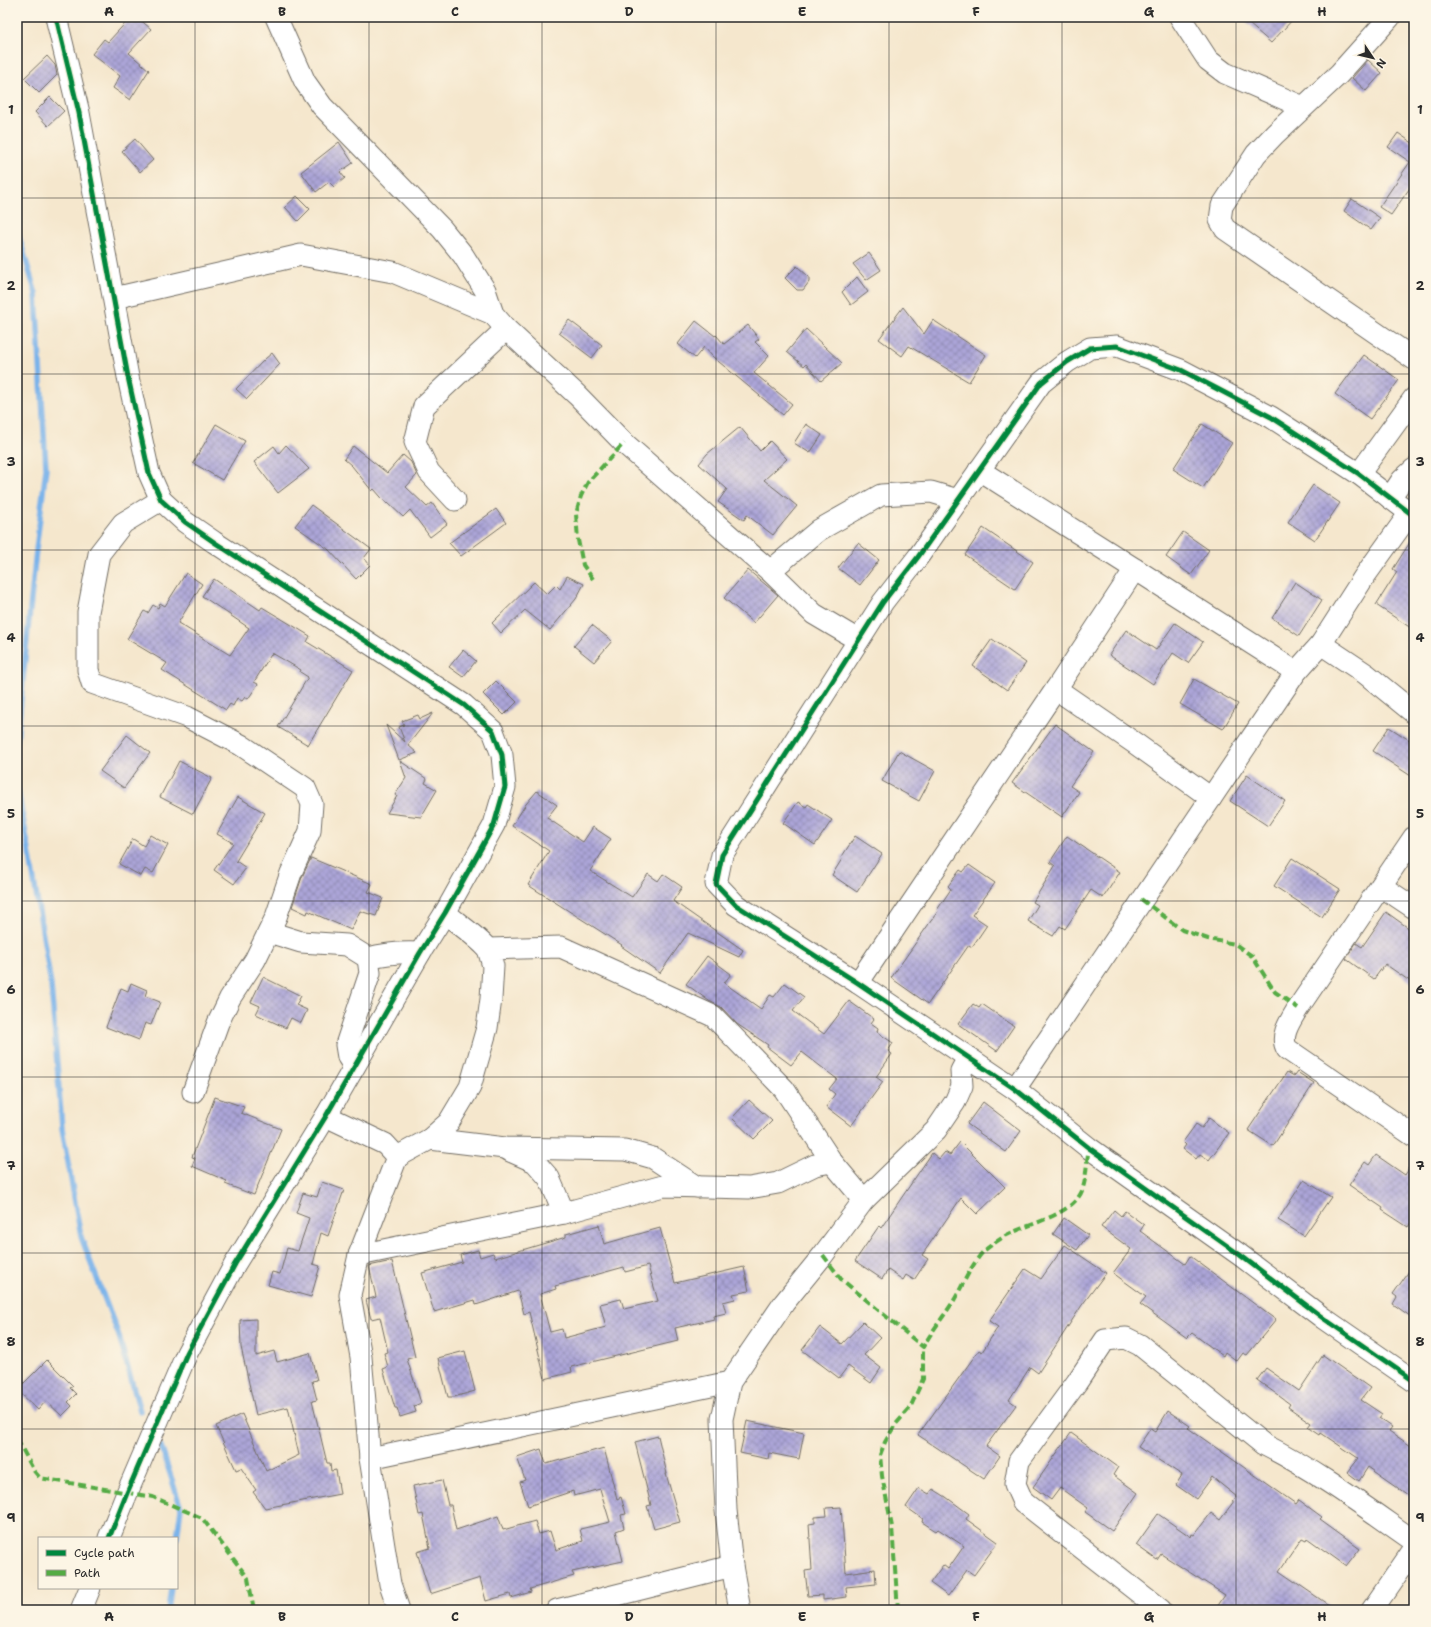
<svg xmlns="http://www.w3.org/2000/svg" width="1431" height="1627" viewBox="0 0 1431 1627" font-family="'Shantell Sans',sans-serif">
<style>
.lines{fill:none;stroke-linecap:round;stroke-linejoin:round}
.stream{stroke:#7ab3ea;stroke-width:5.5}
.building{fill:url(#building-cross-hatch);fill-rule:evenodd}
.street-casing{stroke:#726d64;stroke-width:23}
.street{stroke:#fff;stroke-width:21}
.quiet{stroke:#54ab44;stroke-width:4;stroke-dasharray:8 4;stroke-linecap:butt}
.cycleway-casing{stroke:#fcf5e5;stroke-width:8}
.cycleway{stroke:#00873e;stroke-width:5}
.grid{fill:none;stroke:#2b2b2b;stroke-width:1;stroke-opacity:0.55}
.neatline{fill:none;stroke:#2b2b2b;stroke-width:1.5}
.grid-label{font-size:13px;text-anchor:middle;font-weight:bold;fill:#2b2b2b}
</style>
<defs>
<pattern id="building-cross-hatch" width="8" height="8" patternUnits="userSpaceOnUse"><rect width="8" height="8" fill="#aca5d8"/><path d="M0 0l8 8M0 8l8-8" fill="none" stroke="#8c87af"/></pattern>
</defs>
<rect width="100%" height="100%" fill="#fcf5e5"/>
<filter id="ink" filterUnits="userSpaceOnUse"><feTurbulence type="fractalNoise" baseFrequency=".025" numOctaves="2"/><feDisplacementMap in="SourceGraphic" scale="8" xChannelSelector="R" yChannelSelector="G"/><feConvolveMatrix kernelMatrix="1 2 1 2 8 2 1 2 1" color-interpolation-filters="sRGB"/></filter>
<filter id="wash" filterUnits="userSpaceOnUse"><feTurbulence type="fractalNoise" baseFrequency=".012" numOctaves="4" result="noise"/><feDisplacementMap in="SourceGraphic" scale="16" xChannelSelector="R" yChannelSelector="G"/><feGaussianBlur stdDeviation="0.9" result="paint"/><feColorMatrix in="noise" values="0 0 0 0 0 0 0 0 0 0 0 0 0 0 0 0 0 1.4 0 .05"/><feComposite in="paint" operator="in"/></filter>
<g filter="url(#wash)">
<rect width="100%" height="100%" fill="#f5e7cd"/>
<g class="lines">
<!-- stream -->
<g class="stream">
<path d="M17 230 36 294 46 468 36 550 17 740"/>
<path d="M17 786 29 850 51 985 62 1128 81 1237 119 1336 140 1411"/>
<path d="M161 1446 181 1508 177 1538"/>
<path d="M168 1610 171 1588"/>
</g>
</g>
<g id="blocks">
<!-- building -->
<g class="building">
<path d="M131 17H137L151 29 129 53 149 70 130 100 113 88 120 76 92 54 104 39 108 42Z"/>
<path d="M1241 17H1295L1271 43Z"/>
<path d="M47 56 55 65 57 75 39 93 24 78Z"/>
<path d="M1368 60 1382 73 1366 91 1352 78Z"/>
<path d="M50 97 64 111 48 126 35 112Z"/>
<path d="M1398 133 1414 144V182L1391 215 1379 207 1410 162 1388 147Z"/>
<path d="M135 139 153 160 140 172 122 151Z"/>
<path d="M339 142 353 163 340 172 345 178 334 187 329 182 316 192 301 172Z"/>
<path d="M297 196 310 209 298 221 285 207Z"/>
<path d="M1352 199 1380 218 1371 230 1344 211Z"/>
<path d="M869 253 881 270 866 280 853 264Z"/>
<path d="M797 266 809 277V282L803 290H797L785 278Z"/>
<path d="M857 277 868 292 851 305 842 292Z"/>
<path d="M903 307 924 334 933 320 986 355 969 382 909 346 902 356 879 339Z"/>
<path d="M569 320 602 345 592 358 559 333Z"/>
<path d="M696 321 715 336 716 335 724 344 748 325 759 339 755 342 769 356 754 373 792 404 783 415 713 357 704 347 695 358 678 344Z"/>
<path d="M806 329 842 363 821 381 806 364 804 366 787 352Z"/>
<path d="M272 353 280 364 247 399 236 389 265 359Z"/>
<path d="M1364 355 1399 380 1370 419 1335 394Z"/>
<path d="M216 424 245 441 222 480 193 463Z"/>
<path d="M806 424 822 435 810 453 794 443Z"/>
<path d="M1202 424 1232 443 1203 488 1173 469Z"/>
<path d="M740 427 760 451 770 441 787 459 764 480 797 506 773 535 747 515 744 520 718 502 727 489 699 464 707 454Z"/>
<path d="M286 445 309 469 278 493 254 462 274 446 279 453Z"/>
<path d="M353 446 387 473 403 455 411 462 417 475 406 487 427 507 432 503 447 524 430 537 410 510 403 517 388 503 387 504 374 489 372 491 352 466 344 459Z"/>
<path d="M1313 485 1340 503 1315 540 1288 522Z"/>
<path d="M311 505 371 549 364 558 370 565 356 579 328 549 295 526Z"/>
<path d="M496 509 506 523 461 556 449 543Z"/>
<path d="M983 528 1033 562 1015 589 965 555Z"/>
<path d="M1183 532 1209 550 1191 575 1166 557Z"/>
<path d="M1414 536V630L1376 605 1397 572 1393 569Z"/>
<path d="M858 543 879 560 860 585 838 568Z"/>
<path d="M748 570 778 595 754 623 724 598Z"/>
<path d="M186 573 202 584 178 623 230 655 249 628 202 596 214 579 260 610 262 607 310 636 307 642 353 670 308 745 278 727 308 677 300 672 301 670 272 653 254 682 258 684 248 699 245 697 242 701 237 698 233 706 230 704 226 710 162 670 167 663 127 639 144 611 148 613 153 605 158 608 160 603 165 606Z"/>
<path d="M567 576 584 584 576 599 550 630 525 610 501 633 492 623 534 582 547 594 556 585 560 589Z"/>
<path d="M1295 582 1322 600 1299 636 1272 618Z"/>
<path d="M1175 623 1203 642 1188 663 1173 653 1153 684 1109 655 1126 630 1156 650Z"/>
<path d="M592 625 612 641 594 662 574 646Z"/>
<path d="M992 639 1026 663 1007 690 973 666Z"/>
<path d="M463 650 476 661 463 677 449 667Z"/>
<path d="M1194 679 1238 704 1223 729 1180 704Z"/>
<path d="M496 681 517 702 504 715 483 694Z"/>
<path d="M433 713 408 745 417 753 399 760 386 725 405 742 399 727 404 725 402 721 418 715 420 719Z"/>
<path d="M1055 724 1094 752 1070 786 1079 792 1062 817 1012 783Z"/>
<path d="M1389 727 1414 743V778L1373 751Z"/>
<path d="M127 735 150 753 124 788 100 771Z"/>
<path d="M899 751 935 771 919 801 882 781Z"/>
<path d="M179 761 212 778 193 814 160 797Z"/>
<path d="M400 761 427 779 425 783 437 790 421 817 387 813 397 796 395 795 406 778Z"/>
<path d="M1247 775 1285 801 1268 826 1230 801Z"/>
<path d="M537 791 557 805 547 818 583 842 593 827 611 839 590 871 632 897 648 874 658 881 663 874 682 887 673 901 743 950 739 957 688 933 660 973 621 946 622 945 528 885 549 851 512 826 526 804Z"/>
<path d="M238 797 265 813 236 861 246 868 234 884 214 870 233 843 217 834Z"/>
<path d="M798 802 806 807 808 804 832 820 815 845 783 823Z"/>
<path d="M150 835 168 845 153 873 145 869 141 876 119 864 133 839 144 846Z"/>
<path d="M855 836 882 854 857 892 832 875 842 859 841 858Z"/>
<path d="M1067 836 1120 872 1103 898 1091 890 1065 929 1060 926 1053 936 1028 921 1038 905 1033 902 1055 866 1050 862Z"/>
<path d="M311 858 372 884 368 892 383 898 376 916 360 911 351 930 308 911 307 914 292 907 302 877Z"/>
<path d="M1292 858 1340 889 1322 917 1274 886Z"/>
<path d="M969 865 995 883 972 915 987 925 972 947 969 945 928 1004 891 978 938 911 937 910 951 889 948 886 960 870 963 872Z"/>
<path d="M1386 912 1414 932V984L1385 964 1374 979 1346 959 1356 943 1362 947Z"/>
<path d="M707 956 731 974 724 983 761 1009 770 995 774 997 785 983 804 997 793 1011 824 1034 849 1001 874 1019 871 1023 878 1028 877 1032 893 1043 888 1051 892 1054 876 1077 883 1082 851 1126 826 1107 835 1094 829 1089 837 1079 802 1052 791 1065 767 1047 768 1045 737 1024 721 1007 709 1001 686 984Z"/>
<path d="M263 977 301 996 296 1005 307 1010 301 1023 291 1018 286 1028 256 1014 260 1006 251 1002Z"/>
<path d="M131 983 147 990 145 996 160 1002 151 1025 145 1023 139 1040 106 1027 121 988 128 991Z"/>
<path d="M973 1004 979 1008 982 1004 1014 1026 997 1051 958 1024Z"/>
<path d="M1287 1072 1294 1076 1297 1072 1314 1083 1273 1146 1248 1130Z"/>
<path d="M215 1097 244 1107 241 1113 281 1129 254 1195 225 1184 227 1181 192 1166 195 1158 192 1157Z"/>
<path d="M749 1100 772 1121 754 1139 732 1118Z"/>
<path d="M983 1102 1021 1131 1006 1152 967 1124Z"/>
<path d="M1209 1118 1229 1133 1209 1160 1200 1154 1196 1159 1183 1149 1186 1145 1183 1142 1196 1124 1202 1128Z"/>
<path d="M960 1142 1005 1187 977 1214 961 1198 922 1255 928 1259 914 1280 906 1275 903 1280 888 1270 882 1279 855 1261 879 1226 881 1228 932 1153 939 1159 945 1152 950 1155Z"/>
<path d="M1376 1155 1405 1175 1414 1161V1218L1408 1227 1382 1210 1383 1208 1349 1185 1365 1162 1369 1165Z"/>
<path d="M1304 1180 1331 1197 1304 1236 1278 1220Z"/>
<path d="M322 1182 344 1190 328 1236 321 1233 313 1264 320 1266 311 1297 268 1285 272 1272 280 1274 287 1248 298 1251 309 1218 296 1213 303 1193 317 1197Z"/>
<path d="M1114 1210 1121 1216 1125 1211 1144 1225 1140 1231 1185 1264 1190 1256 1276 1320 1247 1355 1243 1353 1237 1361 1225 1352 1223 1356 1192 1333 1187 1338 1140 1304 1146 1297 1113 1273 1131 1249 1101 1227Z"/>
<path d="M1064 1218 1088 1235 1077 1250 1053 1234Z"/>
<path d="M599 1225 604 1244 660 1228 675 1283 744 1267 749 1291 733 1294 735 1299 723 1302 726 1313 713 1316 714 1319 675 1328 678 1341 571 1367 572 1372 545 1379 529 1312 524 1314 518 1291 476 1305 475 1300 434 1312 422 1273 462 1262 460 1255 478 1250 480 1257 493 1253 495 1258 566 1237V1234ZM648 1266 658 1301 624 1309 621 1299 600 1304 606 1327 564 1338 562 1329 550 1332 540 1294 556 1289 555 1286 624 1267 625 1272Z"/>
<path d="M1065 1245 1106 1273 1082 1305 1038 1373 1030 1367 1009 1400 1016 1405 986 1446 1000 1456 984 1479 918 1435 979 1350 982 1352 998 1327 989 1321 1025 1269 1041 1279Z"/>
<path d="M392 1261 415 1357 407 1359 421 1403 414 1406 416 1412 400 1417 397 1408H395L383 1369 388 1367 384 1353 388 1352 380 1317 371 1319 366 1300 376 1297 369 1266Z"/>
<path d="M1414 1264V1319L1393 1304 1397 1297 1393 1294Z"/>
<path d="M256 1319V1356L274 1351 277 1362 310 1353 317 1380 312 1381 317 1400 312 1401 327 1463H330L331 1471 336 1470 340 1494 265 1508 253 1492 256 1490 241 1468 236 1470 216 1426 242 1414 266 1471 299 1455 288 1407 256 1415 241 1347 240 1320Z"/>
<path d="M863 1322 880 1338 864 1355 881 1368 871 1383 848 1366 839 1378 802 1350 820 1327 842 1344Z"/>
<path d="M465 1351 475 1391 454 1397H448L438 1358Z"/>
<path d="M1323 1355 1370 1388 1361 1400 1382 1414 1379 1418 1392 1427 1389 1431 1414 1448V1486L1408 1495 1368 1467 1359 1481 1347 1472 1358 1458 1321 1433 1320 1435 1308 1427 1311 1423 1288 1407 1290 1404 1257 1380 1266 1368 1299 1391Z"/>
<path d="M47 1360 73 1386 70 1388 76 1394 68 1402 72 1406 62 1416 46 1401 38 1410 17 1390Z"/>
<path d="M1168 1411 1190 1426 1188 1428 1296 1504 1299 1500 1322 1517 1320 1519 1360 1548 1346 1566 1307 1538 1306 1540 1302 1538 1279 1571 1336 1610H1215L1225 1595 1161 1554 1157 1560 1136 1545 1158 1514 1191 1537 1192 1534 1194 1535 1211 1513 1220 1520 1237 1497 1212 1477 1196 1499 1176 1485 1182 1475 1138 1447 1150 1429 1155 1432Z"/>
<path d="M747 1421 804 1433 799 1459 769 1453 768 1459 740 1453Z"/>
<path d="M1071 1433 1118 1467 1113 1475 1138 1493 1112 1531 1085 1512 1088 1508 1060 1488 1051 1500 1033 1487Z"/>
<path d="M658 1436 667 1474H666L680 1522 654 1529 647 1506 651 1505 635 1442Z"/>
<path d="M604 1448 617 1499 621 1497 626 1514 621 1515 624 1528 616 1531 623 1561 572 1572 574 1576 530 1589 531 1592 511 1598 510 1594 486 1601 480 1578 430 1594 417 1552 430 1548 423 1514 419 1515 413 1486 442 1480 448 1505H451L456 1530 498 1516 503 1530 535 1521 539 1534 550 1531 556 1550 583 1541 580 1529 610 1522 600 1489 574 1496 573 1491 528 1506 520 1482 525 1480 517 1457 541 1449 546 1464Z"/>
<path d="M919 1488 929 1494 933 1489 946 1497 969 1514 966 1519 998 1542 974 1575 967 1570 948 1596 930 1583 943 1565 948 1569 964 1546 938 1529 936 1531 922 1522 923 1519 906 1507Z"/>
<path d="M841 1507 846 1573 875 1569 876 1584 846 1587 847 1597 823 1600V1595L808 1596 805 1571 812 1570 809 1524 815 1523V1517L827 1516 826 1508Z"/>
</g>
</g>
</g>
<g filter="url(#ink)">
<use href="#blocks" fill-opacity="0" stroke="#726d64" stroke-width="1"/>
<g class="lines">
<!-- street casing -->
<g class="street-casing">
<g id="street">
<path d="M56 17 79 113 128 377 149 473 161 500 185 522 214 542 464 705 493 731 502 755 505 787 494 825 445 913 420 953 326 1116 235 1264 187 1353 127 1493 109 1538"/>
<path d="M276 17 305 82 322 106 442 229 463 255 485 290 493 314 506 329 577 395 624 443 770 571 814 614 858 640"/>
<path d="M1180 17 1208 60 1225 73 1303 107"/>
<path d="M1390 17 1339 74 1275 134 1256 154 1222 206 1220 220 1225 229 1414 359"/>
<path d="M114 298 301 255 393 272 493 314"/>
<path d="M979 470 1135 569"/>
<path d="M1359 474 1414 398"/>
<path d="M1390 498 1402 480 1414 469"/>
<path d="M161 500 123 523 99 554 88 612V670L92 683 187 717 241 745 305 788 312 804 310 831 291 873 276 917 255 960 230 998 218 1023 193 1092"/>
<path d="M455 500 429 472 415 442 424 406 506 329"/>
<path d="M1410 513 1359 474 1271 417 1181 370 1117 346 1090 348 1067 362 1041 383 918 557 883 602 722 855 716 884 736 905 858 983 1015 1089 1089 1148 1240 1255 1323 1318 1414 1381"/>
<path d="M770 571 819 530 881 495 931 492 958 500"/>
<path d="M1321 644 1366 674 1414 713"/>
<path d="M1056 689 1135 569 1296 672"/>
<path d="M1414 837 1298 1008C1291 1020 1279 1036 1287 1049L1414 1136"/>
<path d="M1381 886 1414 908"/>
<path d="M445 913C460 925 475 935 488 949"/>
<path d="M269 932 301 942 347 945 368 958C386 953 401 952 420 953"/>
<path d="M858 983 1056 689 1136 744 1211 798"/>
<path d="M354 1066 348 1057 346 1045 370 973 368 958"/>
<path d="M1015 1089 1296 672 1321 644 1364 577 1410 513 1414 516"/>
<path d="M326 1116 385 1144 397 1157 359 1255 350 1295 361 1357 370 1458 390 1584 399 1610"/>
<path d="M430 1139 505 1148 625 1150 653 1158 697 1187"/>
<path d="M510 1151 535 1162 549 1178 564 1213"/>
<path d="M397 1157 430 1139 449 1122 470 1087 487 1028 491 999 493 966 488 949 561 947 713 1016 784 1089 832 1162 864 1200"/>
<path d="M359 1255 564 1213 663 1186 749 1188 778 1183 815 1165 832 1162"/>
<path d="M370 1458 730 1382"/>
<path d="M81 1610 90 1588"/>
<path d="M557 1610 732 1566"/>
<path d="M740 1610 732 1566 726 1510 722 1419 730 1382 784 1303 823 1255 864 1200 936 1130 955 1102 962 1086 961 1071 968 1058"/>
<path d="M1161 1610 1023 1502 1015 1484 1019 1461 1077 1382 1105 1340 1126 1338 1140 1345 1263 1444C1317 1471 1365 1507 1414 1541"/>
<path d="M1372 1610 1414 1549"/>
</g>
</g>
<!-- street -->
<use href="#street" class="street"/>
<!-- quiet -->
<g class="quiet">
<path d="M593 579 583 565 578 540 576 514 581 496 588 482 624 443"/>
<path d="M1141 899 1182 930 1208 939 1235 944 1252 956 1275 992 1298 1008"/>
<path d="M823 1255 841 1279 923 1347C932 1331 943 1317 953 1302 962 1287 973 1261 985 1250 991 1245 999 1240 1005 1236 1027 1224 1069 1216 1081 1193 1087 1180 1086 1162 1089 1148"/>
<path d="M17 1439 34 1471 40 1478 153 1497 202 1518 248 1578 254 1610"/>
<path d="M898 1610 892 1527 882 1476 880 1455 885 1442 895 1425 910 1408 923 1379V1347"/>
</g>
<!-- cycleway casing -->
<g class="cycleway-casing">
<g id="cycleway">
<path d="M56 17 79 113 128 377 149 473 161 500 185 522 214 542 464 705 493 731 502 755 505 787 494 825 445 913 420 953 326 1116 235 1264 187 1353 127 1493 109 1538"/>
<path d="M1410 513 1359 474 1271 417 1181 370 1117 346 1090 348 1067 362 1041 383 918 557 883 602 722 855 716 884 736 905 858 983 1015 1089 1089 1148 1240 1255 1323 1318 1414 1381"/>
</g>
</g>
<!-- cycleway -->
<use href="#cycleway" class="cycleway"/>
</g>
</g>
<!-- grid -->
<path class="grid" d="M195 17V1610M369 17V1610M542 17V1610M716 17V1610M889 17V1610M1062 17V1610M1236 17V1610M17 198H1414M17 374H1414M17 550H1414M17 726H1414M17 901H1414M17 1077H1414M17 1253H1414M17 1429H1414"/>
<!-- margin -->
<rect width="1431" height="1627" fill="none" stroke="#fcf5e5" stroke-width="44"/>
<!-- legend -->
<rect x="38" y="1537" width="140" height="52" fill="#fcf5e5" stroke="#a8a49b"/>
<rect x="46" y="1550" width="20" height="6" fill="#00873e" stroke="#a8a49b"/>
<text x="74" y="1557" font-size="12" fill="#2b2b2b">Cycle path</text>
<rect x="46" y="1570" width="20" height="6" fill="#54ab44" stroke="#a8a49b"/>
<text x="74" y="1577" font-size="12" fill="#2b2b2b">Path</text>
<!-- north arrow -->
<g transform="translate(1373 58) rotate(125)" stroke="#fcf5e5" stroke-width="3" paint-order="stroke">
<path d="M0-3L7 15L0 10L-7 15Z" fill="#2b2b2b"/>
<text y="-6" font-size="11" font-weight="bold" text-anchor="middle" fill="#2b2b2b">N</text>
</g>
<rect x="22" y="22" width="1387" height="1583" class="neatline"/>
<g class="grid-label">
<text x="109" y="16">A</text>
<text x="282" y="16">B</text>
<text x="455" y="16">C</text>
<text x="629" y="16">D</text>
<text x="802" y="16">E</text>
<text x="976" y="16">F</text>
<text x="1149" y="16">G</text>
<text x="1322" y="16">H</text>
<text x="11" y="114">1</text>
<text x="1420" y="114">1</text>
<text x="11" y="290">2</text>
<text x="1420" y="290">2</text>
<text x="11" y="466">3</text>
<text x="1420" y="466">3</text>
<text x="11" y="642">4</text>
<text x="1420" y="642">4</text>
<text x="11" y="818">5</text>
<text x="1420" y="818">5</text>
<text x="11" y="994">6</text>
<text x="1420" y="994">6</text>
<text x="11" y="1170">7</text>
<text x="1420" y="1170">7</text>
<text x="11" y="1346">8</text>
<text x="1420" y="1346">8</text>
<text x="11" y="1522">9</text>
<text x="1420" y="1522">9</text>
<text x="109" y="1621">A</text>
<text x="282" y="1621">B</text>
<text x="455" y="1621">C</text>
<text x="629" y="1621">D</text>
<text x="802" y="1621">E</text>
<text x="976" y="1621">F</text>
<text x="1149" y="1621">G</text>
<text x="1322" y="1621">H</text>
</g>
</svg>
